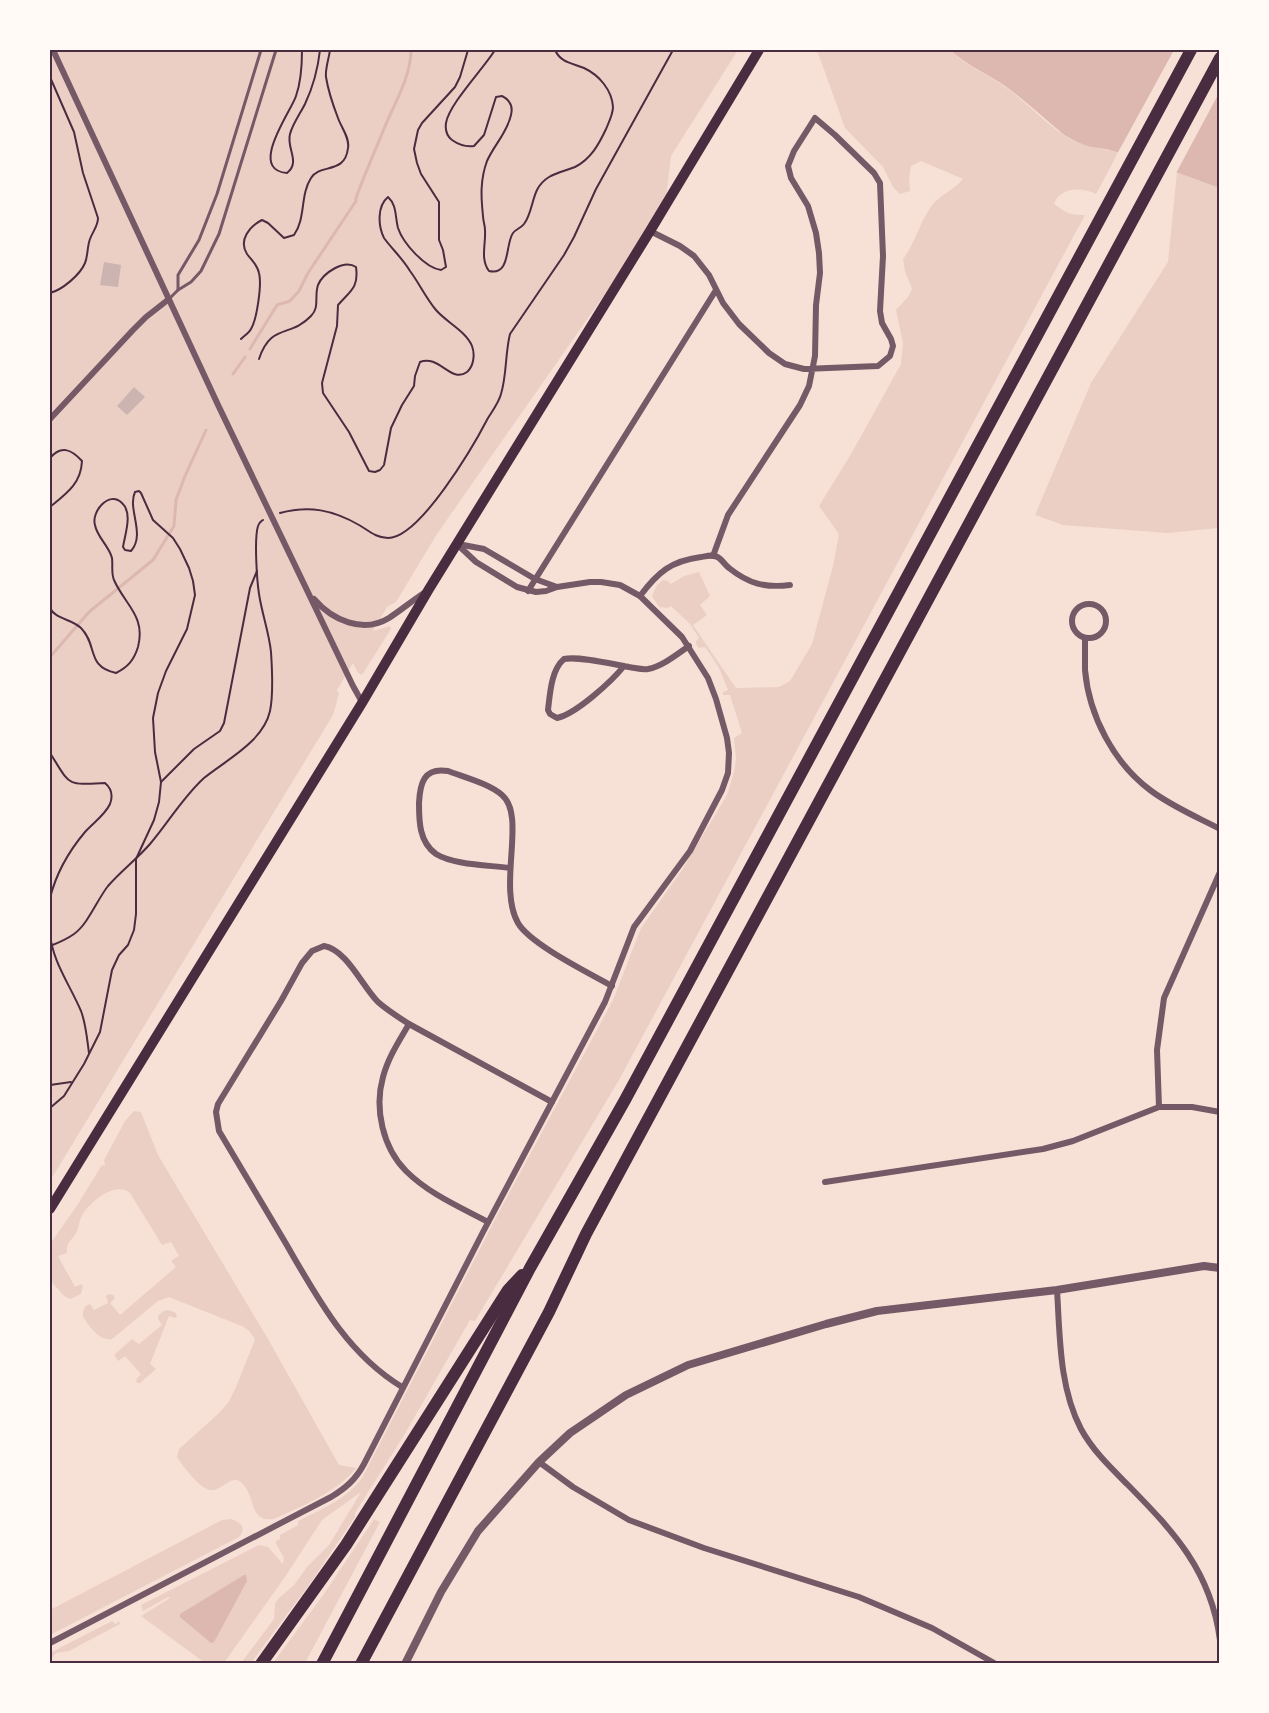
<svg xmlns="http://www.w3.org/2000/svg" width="1269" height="1713" viewBox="0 0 1269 1713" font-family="'Sofia Sans Condensed',sans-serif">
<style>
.green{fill:#ebcfc5}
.water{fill:#dcb8b0}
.pier{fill:#f7e1d7}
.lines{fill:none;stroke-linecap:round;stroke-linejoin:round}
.stream{stroke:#dcb8b0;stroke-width:3}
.building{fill:#ccb4b1}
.path{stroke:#4a2c40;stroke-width:2}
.service{stroke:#755966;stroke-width:3}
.minor{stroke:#755966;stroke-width:6}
.tertiary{stroke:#755966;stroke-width:8}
.primary{stroke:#4a2c40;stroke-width:10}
.motorway{stroke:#4a2c40;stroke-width:12}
.neatline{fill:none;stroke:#4a2c40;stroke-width:2}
</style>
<rect width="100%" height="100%" fill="#f7e1d7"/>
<!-- green -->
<g class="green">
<path d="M50 50H738L671 156 665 208 437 534 396 602 387 607 373 631 390 626 391 629 362 675 358 673 353 663 337 690 339 694 333 715 50 1181Z"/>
<path d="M814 50H950C966 66 989 75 1008 89 1030 105 1049 128 1074 141 1087 147 1103 148 1118 153L1096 194C1082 187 1060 187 1054 204 1067 213 1069 215 1085 215L619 1080 475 1321 470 1320 403 1437 355 1513V1517L311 1582 251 1663H241L274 1619 275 1604 278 1599 294 1585 307 1567 329 1545 361 1492 322 1520 287 1574 224 1663H205L141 1616 170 1598 168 1597 143 1611 141 1605 259 1545 268 1547 283 1564 284 1558 275 1542 280 1539V1535L298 1525V1521C320 1510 347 1499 362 1478L499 1212 613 1000 641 928 682 870 727 795 734 772 736 759 734 738 742 733 730 695H723V692L728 690 719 668 705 647 699 648 696 644V641L699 638 690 624 671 606 667 608 659 607 652 596 657 585 663 580 668 581 671 584 684 576 699 572 710 596 700 605 707 615 693 625 736 688 779 687 790 681 812 644 833 566 839 534 819 506 851 454 901 364 903 343 896 310 908 297 912 289 905 271 903 259C916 242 920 220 933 204 942 194 955 189 963 179L921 161 911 166 909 179 910 191 900 194 893 187 883 167 845 128 818 53Z"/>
<path d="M1177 172 1219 188V528L1167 533 1063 525 1035 515 1091 383 1168 262Z"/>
<path d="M134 1111 141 1112 158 1155 268 1339 339 1465 356 1468C338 1492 300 1507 274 1519 251 1522 255 1502 246 1488 233 1468 224 1492 210 1490 200 1489 182 1465 177 1457L179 1449 217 1415 228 1403 236 1387 254 1342 255 1339 249 1331 244 1327 169 1297 158 1301 112 1339C99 1341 90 1327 83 1317 82 1311 85 1305 90 1304L94 1310 108 1303 106 1296 109 1294 113 1295 115 1298 110 1303 120 1315 176 1267 172 1262V1260L179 1256 171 1242 162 1245 130 1193C115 1181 91 1201 83 1214 79 1220 79 1227 76 1233 71 1242 66 1241 67 1253L58 1256 75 1287 81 1284 83 1286 81 1294 70 1299 64 1296 50 1280V1244L76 1207 102 1165 105 1166 104 1160 125 1121Z"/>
<path d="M169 1310 176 1313 177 1316 175 1318 169 1316 150 1364 156 1369 140 1383H137L136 1380 141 1374 125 1356 118 1361 114 1355 132 1339 139 1344 162 1325 158 1319C158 1313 164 1310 169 1310Z"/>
<path d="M231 1519C241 1522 247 1528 239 1537L50 1635V1610L222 1520Z"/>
<path d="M374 1519 380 1522 305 1663H273L324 1594Z"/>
<path d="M112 1621 116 1624 119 1621 120 1624 69 1651 56 1653 50 1660V1653Z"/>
</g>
<!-- water -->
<g class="water">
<path d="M950 50H1204L1219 54V188C1182 174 1144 160 1106 149 1101 148 1097 148 1092 147 1082 145 1072 140 1063 134 1044 118 1025 100 1005 86 987 74 965 64 950 50Z"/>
<path d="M244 1575H246L247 1581 214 1642 211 1643 180 1617V1614Z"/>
</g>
<!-- pier -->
<path class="pier" d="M1174 50H1212L1220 51 1219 93 1175 175 1116 156Z"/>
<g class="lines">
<!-- stream -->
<g class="stream">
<path d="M250 349 277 305 290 301 299 291 308 273 356 201V198C365 173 376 149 386 124 396 101 411 75 411 50"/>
<path d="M233 374 245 357"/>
<path d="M50 657 89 612 153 560 174 526 176 500 185 476 206 430"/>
</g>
</g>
<!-- building -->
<g class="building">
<path d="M104 262 121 265 118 287 100 285Z"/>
<path d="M134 387 145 397 127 415 117 406Z"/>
</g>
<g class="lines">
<!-- path -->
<g class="path">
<path d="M302 50C302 64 301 82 296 96 292 110 247 170 287 173 301 162 286 148 290 134 293 123 300 114 305 104 313 87 318 68 320 50"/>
<path d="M495 50C484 68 449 104 446 123 445 130 447 136 452 140 459 145 466 147 474 146L484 135 496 97 502 96C510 100 513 107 511 115 507 133 494 145 487 161 480 180 481 197 483 216 483 221 485 225 485 230 486 244 480 259 489 271 511 276 505 244 513 233 516 229 521 228 524 224 531 215 532 200 537 190 545 174 560 173 575 167 591 159 599 144 606 129 609 122 613 114 613 107 612 90 599 75 584 68 572 63 561 63 555 50"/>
<path d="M50 77 74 132 83 173 98 218C98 226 93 231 90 239 87 247 88 256 85 263 80 275 62 290 50 293"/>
<path d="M241 339C244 336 249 333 251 329 257 319 262 284 259 273 257 264 252 261 247 254 238 240 250 226 262 220L268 223 284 238 294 235C306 218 300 195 311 178 320 163 345 175 348 148 350 138 341 127 338 118 333 105 328 90 326 77 325 69 329 58 330 50"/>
<path d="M259 359C271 323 290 338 311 316 320 307 314 297 318 285 323 273 344 259 356 267 359 288 350 291 338 305L337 326 322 383 323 393 349 432 369 471 375 472 380 470 384 465 391 428 402 405 414 386 415 376 420 362C439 354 451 384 467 372 474 366 475 354 472 346 466 331 446 322 436 310 426 298 419 283 410 271 403 259 392 249 384 238 378 226 377 206 388 197 397 205 395 217 398 228 403 243 425 268 441 270L446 267 443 250 439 240V202L421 174 417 163 414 149 418 130 422 123 455 87 460 77 468 50"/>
<path d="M50 458C61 445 71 449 82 461 81 484 66 494 50 507"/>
<path d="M280 513C309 505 333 510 359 525 368 530 376 538 388 538 420 538 474 445 488 418 493 410 499 402 501 394 507 374 505 354 510 334L564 255 574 237 596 189 673 50"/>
<path d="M50 608C55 619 72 619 81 628 98 645 86 667 116 673 128 667 134 660 138 647 146 616 125 605 114 580 111 573 113 565 112 558 109 546 97 537 95 525 91 512 109 490 122 503 133 513 125 534 123 547L125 550 131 551C146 534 127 509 135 492L139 491 141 493 153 520 173 538 180 549 189 568 193 581 195 595 187 629 166 671 158 693 153 718 155 752 161 782 159 802 154 820 136 859V914L134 930 128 945 119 955 112 970 100 1032 84 1064 64 1096 50 1108"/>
<path d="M50 753C71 786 65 785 105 783 112 789 113 796 110 804 105 815 93 823 85 832 69 851 56 874 50 898"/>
<path d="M161 782 194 749 220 731 224 723 250 588 257 571"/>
<path d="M50 933C52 961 70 985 81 1011 86 1024 87 1039 89 1053"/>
<path d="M50 946C58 943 67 939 74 934 88 924 97 900 108 886 121 871 137 859 150 844 168 823 183 797 204 778 226 760 263 742 270 711 273 697 272 667 271 652 269 632 262 614 259 594 257 581 254 539 258 526 259 522 260 522 263 520"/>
<path d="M50 1085 71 1082"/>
</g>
<!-- service -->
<g class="service">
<path d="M178 290V275L199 240 217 194 261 50"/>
<path d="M169 299 178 290 191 282 201 271 219 234 276 50"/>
</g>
<!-- minor -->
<g class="minor">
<path d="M53 50 219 407 353 686 362 702"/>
<path d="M650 231 680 246 694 256 709 275 723 303 739 324 769 353 785 364 804 369 878 366 890 356 893 346 891 339 882 323 880 311 883 256 880 183 874 173 835 135 815 118 794 151 788 166 791 178 808 206 816 233 819 253 820 273 816 305 815 356 809 386 800 405 728 515 713 556"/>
<path d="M50 419 133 330 146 317 169 299"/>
<path d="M459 546 476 562 517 587 536 592 546 591 557 587"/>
<path d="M528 591 716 290"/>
<path d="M640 596C658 572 671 561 701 557 707 556 714 554 719 558 723 561 725 565 729 568 749 584 765 588 790 585"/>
<path d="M314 599C332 620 363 634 389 618 401 610 412 601 424 593"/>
<circle cx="1089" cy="621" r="17"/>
<path d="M1085 638C1085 649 1085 660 1085 670 1089 716 1114 763 1150 790 1171 806 1197 817 1220 829"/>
<path d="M624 666C612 681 576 714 557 718L550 714 548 710C550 694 551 670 564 659 579 656 612 664 629 667 636 668 642 670 648 669 663 666 677 654 689 646"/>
<path d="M510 868C488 865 454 865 436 854 419 842 419 821 419 803 420 783 424 767 448 771 464 777 490 784 502 795 527 816 497 886 518 923 530 944 589 973 612 986"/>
<path d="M409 1024C399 1041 388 1058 383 1077 374 1109 383 1148 406 1171 429 1194 460 1207 488 1222"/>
<path d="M1159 1107 1157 1050 1164 998 1220 872"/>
<path d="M825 1182 1043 1149 1073 1141 1159 1107H1192L1220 1112"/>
<path d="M1057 1290C1060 1336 1059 1387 1081 1429 1093 1451 1111 1468 1128 1485 1174 1532 1211 1571 1220 1640"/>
<path d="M402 1387C346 1353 317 1297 285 1242 263 1205 241 1168 219 1131L216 1112 218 1104 281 1001 302 963 312 951 324 946C347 950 362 986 378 1002 387 1010 398 1017 409 1024L552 1102"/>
<path d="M539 1462 573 1487 629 1520 704 1548 859 1597 932 1628 996 1664"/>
<path d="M50 1643 331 1497C346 1488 356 1479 364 1464L483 1232 605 1002 634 927 690 851 722 790 728 773 729 753 727 738 716 699 708 678 682 637 640 596 620 585 601 582H590L557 587 535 579 484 549 458 544"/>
</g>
<!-- tertiary -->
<path class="tertiary" d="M405 1664 441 1592 478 1531 539 1462 570 1433 626 1395 688 1365 826 1324 877 1311 1057 1290 1204 1266 1220 1268"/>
<!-- primary -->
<path class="primary" d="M50 1209 362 703 429 589 650 231 759 50"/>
<!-- motorway -->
<g class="motorway">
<path d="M261 1664 346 1545 508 1290 522 1275"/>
<path d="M322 1664 530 1268 625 1100 1191 50"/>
<path d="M361 1664 549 1312 586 1234 1220 58"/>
</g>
</g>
<!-- border -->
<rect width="1269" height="1713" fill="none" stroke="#fffaf5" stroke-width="102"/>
<rect x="51" y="51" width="1167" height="1611" class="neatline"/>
</svg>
